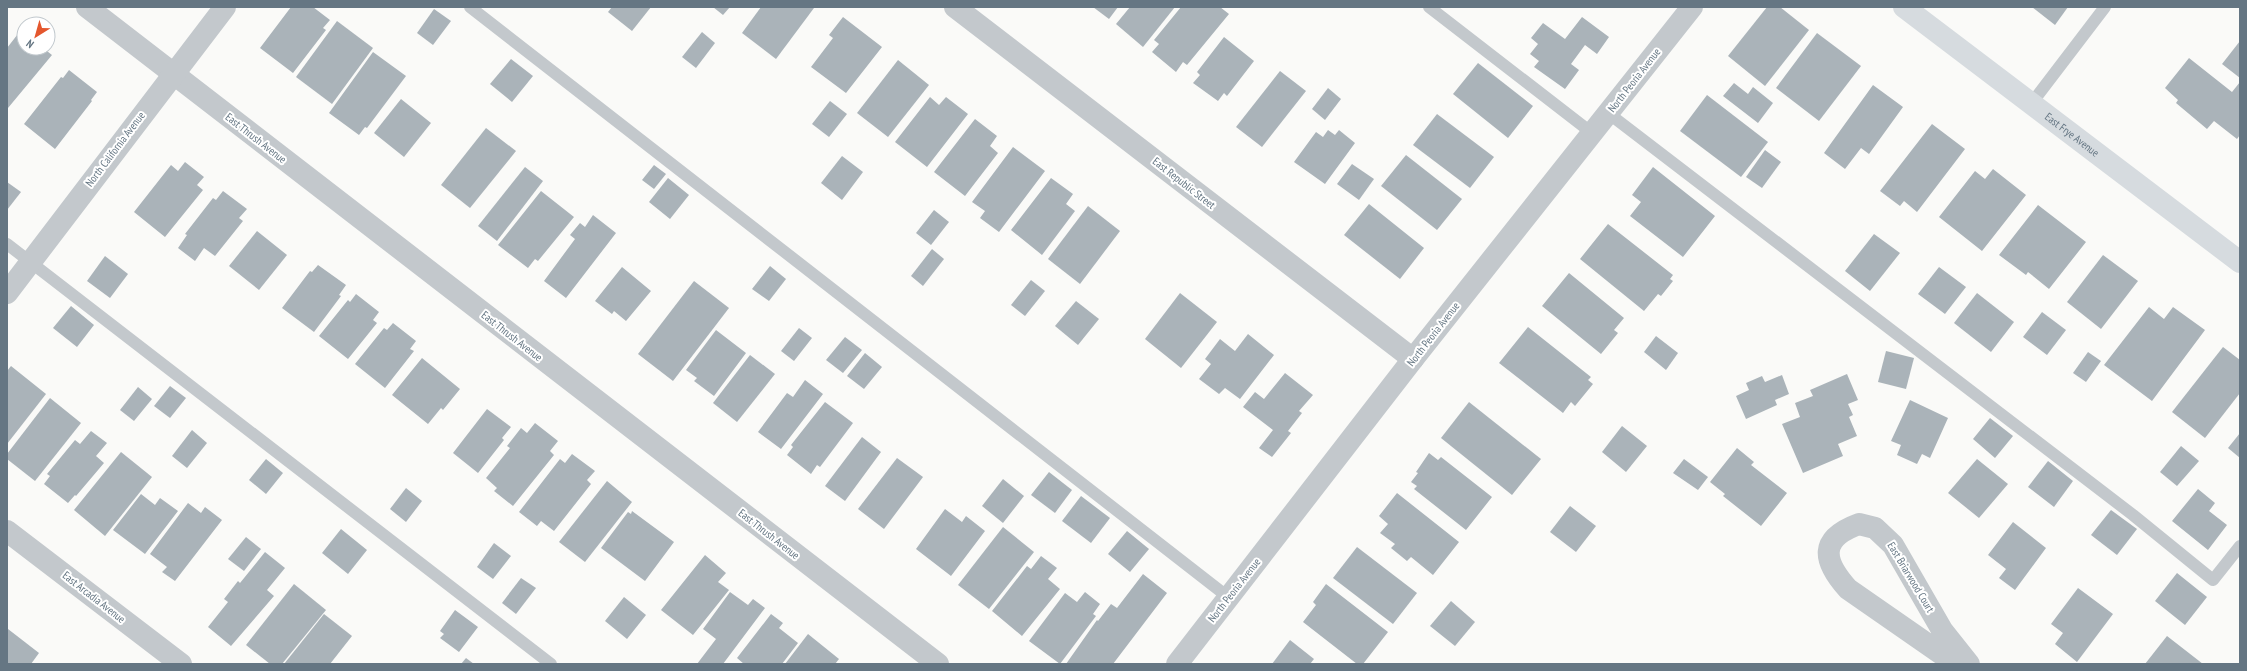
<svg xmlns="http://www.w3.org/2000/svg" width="2247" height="671" viewBox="0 0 2247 671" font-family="'PT Sans Narrow',sans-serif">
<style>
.building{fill:#aab3b9}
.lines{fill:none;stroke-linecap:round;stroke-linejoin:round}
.lane{stroke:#c3c8cc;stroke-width:12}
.street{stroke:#c3c8cc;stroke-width:22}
.secondary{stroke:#d6dbdf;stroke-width:22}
.labels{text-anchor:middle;stroke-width:4;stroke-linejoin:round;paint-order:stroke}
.street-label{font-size:11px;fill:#657683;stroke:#fff}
</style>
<rect width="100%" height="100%" fill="#fafaf8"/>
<!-- building -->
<g class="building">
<path d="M291 7H313L330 20 323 28 326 30 293 73 260 48Z"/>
<path d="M612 7H651L632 31 608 12Z"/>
<path d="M713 7H730L723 15Z"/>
<path d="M761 7 814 8 776 59 742 33Z"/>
<path d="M1093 7H1118L1109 19Z"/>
<path d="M1130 7H1175L1143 47 1116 24Z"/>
<path d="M1181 7H1220L1229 14 1187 65 1183 62 1176 72 1152 52 1159 44 1154 40Z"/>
<path d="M1767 7H1780L1809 30 1765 86 1728 56Z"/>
<path d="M2032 7H2068L2055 25Z"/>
<path d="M434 9 451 21 433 45 417 33Z"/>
<path d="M843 17 882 47 846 93 811 67 833 38 829 35Z"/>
<path d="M1582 17 1609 37 1597 54 1585 45 1571 64 1579 70 1565 89 1534 67 1539 61 1530 54 1538 44 1531 38 1543 23 1565 39Z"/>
<path d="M337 21 373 48 332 104 296 77Z"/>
<path d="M21 30 24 33V48H43L52 55 8 108 7 48Z"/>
<path d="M702 32 715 43 696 68 682 57Z"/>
<path d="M1817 33 1861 66 1819 121 1776 88Z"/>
<path d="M1224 37 1254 61 1227 96 1224 93 1218 101 1193 83 1200 75 1197 72Z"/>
<path d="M2240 41V78L2222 64Z"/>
<path d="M373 52 406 76 367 128 365 127 359 135 329 113Z"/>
<path d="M2189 58 2232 92 2240 82V135L2237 139 2214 121 2207 129 2176 103 2178 100 2165 88Z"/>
<path d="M511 59 533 76 512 102 490 84Z"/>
<path d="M898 60 929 85 888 137 857 113Z"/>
<path d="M1478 63 1533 106 1508 138 1453 94Z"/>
<path d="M69 70 97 92 91 100 92 101 55 149 24 124 61 77 63 78Z"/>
<path d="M1280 71 1306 91 1262 147 1236 127Z"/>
<path d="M1734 83 1748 94 1753 87 1773 103 1758 123 1723 96Z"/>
<path d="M1873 85 1903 107 1869 154 1861 148 1845 169 1824 153Z"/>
<path d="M1328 88 1341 99 1325 120 1312 109Z"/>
<path d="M1707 95 1768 142 1741 177 1680 131Z"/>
<path d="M930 97 939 105 946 97 968 114 927 167 895 142Z"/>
<path d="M401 99 431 123 404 157 374 133Z"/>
<path d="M830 101 847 114 829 137 812 124Z"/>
<path d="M1437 114 1494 157 1470 188 1413 145Z"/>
<path d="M975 119 997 136 990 146 998 153 965 196 934 172Z"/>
<path d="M1932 124 1965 149 1917 212 1904 201 1900 206 1880 191Z"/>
<path d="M486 128 516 151 470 208 441 185Z"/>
<path d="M1328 130 1335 135 1339 130 1355 143 1325 184 1294 162 1316 132 1323 137Z"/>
<path d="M1013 147 1045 171 999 232 980 218 985 211 972 202Z"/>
<path d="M1765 150 1781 162 1762 188 1746 177Z"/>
<path d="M1406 155 1462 199 1437 230 1381 186Z"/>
<path d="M842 156 863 172 842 200 821 183Z"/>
<path d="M185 162 204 177 197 185 203 190 165 237 134 212 171 165 178 171Z"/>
<path d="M1352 164 1374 179 1359 200 1337 184Z"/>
<path d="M654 165 666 174 654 189 642 180Z"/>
<path d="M525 167 543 181 497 241 478 226Z"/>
<path d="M1653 167 1715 216 1683 257 1630 216 1641 202 1632 195Z"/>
<path d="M1993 169 2026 195 1982 251 1939 217 1975 171 1985 179Z"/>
<path d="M668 178 689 195 670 219 649 202Z"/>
<path d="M1051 178 1073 194 1066 204 1075 211 1042 255 1011 230Z"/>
<path d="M7 182 21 192 7 210Z"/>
<path d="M223 191 247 209 239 218 243 221 215 256 204 248 195 261 178 248 187 235 185 234 213 198 216 200Z"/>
<path d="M541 191 574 217 538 261 535 259 528 268 498 245Z"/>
<path d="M1369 204 1424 248 1400 279 1344 235Z"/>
<path d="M2038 205 2086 242 2049 289 2028 272 2026 275 1999 255Z"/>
<path d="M1088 206 1120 231 1080 284 1048 259Z"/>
<path d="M934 210 949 222 931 245 916 233Z"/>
<path d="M593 215 616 233 566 298 544 281 575 239 570 235 580 223 585 227Z"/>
<path d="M1608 224 1673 275 1670 279 1673 281 1661 296 1658 294 1644 311 1580 259Z"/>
<path d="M257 231 287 255 259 290 229 266Z"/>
<path d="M1874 234 1900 253 1870 291 1845 271Z"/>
<path d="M932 249 944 259 923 286 911 276Z"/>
<path d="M2103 255 2138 281 2101 329 2067 302Z"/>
<path d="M105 256 128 274 110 298 87 281Z"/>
<path d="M318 265 346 285 339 295 341 296 314 332 282 308 310 271 312 272Z"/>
<path d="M770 266 786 279 769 301 752 289Z"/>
<path d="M622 267 651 291 626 321 614 311 612 314 595 301Z"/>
<path d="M1939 267 1966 287 1945 314 1918 294Z"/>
<path d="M1569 273 1624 318 1614 330 1618 333 1601 354 1542 306Z"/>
<path d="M1031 280 1045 291 1025 316 1011 305Z"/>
<path d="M694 281 729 308 673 381 638 354Z"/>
<path d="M1180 293 1217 322 1181 368 1145 339Z"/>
<path d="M1977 293 2014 322 1991 352 1954 323Z"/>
<path d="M356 294 379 312 373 320 377 323 348 359 319 336 348 300 350 302Z"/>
<path d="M1076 301 1099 319 1078 345 1055 326Z"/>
<path d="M71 306 94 325 77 347 53 328Z"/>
<path d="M2149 307 2164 319 2173 307 2205 330 2152 401 2104 365Z"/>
<path d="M2042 312 2066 330 2047 355 2023 337Z"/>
<path d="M393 323 416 341 410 349 414 351 385 388 355 364 384 328 387 330Z"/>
<path d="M1528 327 1591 377 1588 380 1593 384 1575 406 1571 402 1563 413 1499 363Z"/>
<path d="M799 328 812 338 794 361 781 351Z"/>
<path d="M716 330 746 353 714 396 694 381 697 378 686 370Z"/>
<path d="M1248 334 1274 355 1240 399 1225 388 1219 394 1199 379 1211 364 1205 359 1220 339 1235 351Z"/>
<path d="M1656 336 1678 353 1666 370 1644 352Z"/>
<path d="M845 337 862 350 843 373 826 360Z"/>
<path d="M2223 347 2240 360V393L2205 438 2172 412Z"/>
<path d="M1886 351 1914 358 1906 389 1878 382Z"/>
<path d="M2088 352 2101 361 2086 382 2073 373Z"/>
<path d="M865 353 882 367 864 389 847 376Z"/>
<path d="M750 355 775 374 737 422 713 403Z"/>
<path d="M422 358 460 389 443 410 441 408 428 424 392 395Z"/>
<path d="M11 366 46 394 7 444V371Z"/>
<path d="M1285 373 1313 395 1299 411 1302 413 1288 431 1291 433 1272 457 1259 448 1273 430 1243 407 1255 392 1264 399Z"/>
<path d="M1847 374 1858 400 1848 404 1853 415 1849 417 1857 436 1838 444 1843 456 1803 473 1782 424 1800 417 1795 403 1813 396 1810 390Z"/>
<path d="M1782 375 1789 394 1775 400 1777 405 1746 419 1736 396 1749 390 1746 383 1762 376 1765 382Z"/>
<path d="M805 380 823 394 781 449 758 432 787 393 793 397Z"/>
<path d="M170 386 186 398 170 418 154 406Z"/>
<path d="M138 387 152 399 134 421 120 410Z"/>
<path d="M50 398 81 423 35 481 7 459V454Z"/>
<path d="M1910 400 1948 418 1930 458 1922 454 1917 464 1897 455 1901 445 1891 441Z"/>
<path d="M825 402 853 423 820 467 817 465 811 474 787 455 793 447 791 445Z"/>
<path d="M1469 402 1541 459 1512 495 1441 438Z"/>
<path d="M487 409 511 427 502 438 504 440 478 473 453 453Z"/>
<path d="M1990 418 2013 436 1995 458 1973 439Z"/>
<path d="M535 423 558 441 550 451 554 455 513 506 494 491 497 488 486 478 510 448 507 446 521 428 527 433Z"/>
<path d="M1622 426 1647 446 1626 472 1602 452Z"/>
<path d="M192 430 207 443 187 468 172 456Z"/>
<path d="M91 431 107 443 96 456 104 463 76 496 75 495 68 503 44 484 50 476 47 474 75 440 80 444Z"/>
<path d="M2240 433V458L2228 448Z"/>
<path d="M862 437 881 452 845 501 825 486Z"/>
<path d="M2181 446 2199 461 2177 486 2160 472Z"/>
<path d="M1737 448 1754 462 1751 465 1787 493 1761 526 1723 496 1725 494 1710 482Z"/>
<path d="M121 452 152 477 105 536 74 510Z"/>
<path d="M1429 453 1438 460 1441 457 1492 497 1466 530 1414 489 1417 486 1411 482 1418 473 1416 472Z"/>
<path d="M572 454 595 471 587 480 591 484 554 531 541 521 537 526 519 512 560 459 565 463Z"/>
<path d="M897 458 923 477 884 529 858 509Z"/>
<path d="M266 459 283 473 266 494 249 480Z"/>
<path d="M1684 459 1708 477 1698 490 1673 473Z"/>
<path d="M1977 459 2008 484 1979 518 1948 493Z"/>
<path d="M2048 461 2073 481 2054 507 2028 487Z"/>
<path d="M1049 472 1072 490 1055 513 1031 495Z"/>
<path d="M1003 479 1024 496 1003 523 982 506Z"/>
<path d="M607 481 632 502 585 562 559 542Z"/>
<path d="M406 488 422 501 406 522 390 509Z"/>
<path d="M2198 489 2215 503 2209 511 2227 525 2208 550 2172 521Z"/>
<path d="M1397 493 1459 542 1433 575 1411 557 1407 561 1391 548 1395 544 1380 533 1388 524 1379 516Z"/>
<path d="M141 494 155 505 160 498 178 511 145 554 113 530Z"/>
<path d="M1081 496 1110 518 1091 543 1062 521Z"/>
<path d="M188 503 201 513 205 507 222 520 175 581 162 572 167 567 150 554Z"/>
<path d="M1570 506 1596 526 1576 552 1550 532Z"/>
<path d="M945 509 962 522 966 516 985 531 951 576 916 549Z"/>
<path d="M2111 510 2137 529 2117 555 2091 535Z"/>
<path d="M632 511 674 542 645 581 601 548 628 512 631 514Z"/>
<path d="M2013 522 2046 548 2015 590 1999 578 2006 569 1988 555Z"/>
<path d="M1003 527 1034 552 989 609 958 585Z"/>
<path d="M341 529 367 550 348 574 322 553Z"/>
<path d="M1127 531 1149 549 1130 572 1108 554Z"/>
<path d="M246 537 261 549 244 571 228 559Z"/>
<path d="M494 543 511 556 493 579 477 567Z"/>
<path d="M1357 547 1417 593 1393 624 1333 578Z"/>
<path d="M265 552 285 568 267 590 274 596 231 646 208 627 228 602 224 599 238 581 240 583Z"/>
<path d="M705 555 726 573 718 582 729 590 693 635 661 610Z"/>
<path d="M1041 556 1057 568 1048 579 1060 589 1022 636 992 611 1027 566 1031 569Z"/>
<path d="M2177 573 2207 597 2185 625 2155 601Z"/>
<path d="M1143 574 1167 593 1113 664H1066L1097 620 1098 621 1111 604 1117 608Z"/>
<path d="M521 578 536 588 516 614 502 603Z"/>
<path d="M294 584 326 610 282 664H270L246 645Z"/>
<path d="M1326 584 1388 632 1363 664H1357L1303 622 1316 605 1313 602Z"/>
<path d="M2078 588 2113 614 2077 662 2055 644 2063 633 2051 624Z"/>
<path d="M730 592 748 605 753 599 765 608 723 664H697L716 639 703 629Z"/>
<path d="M1085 592 1100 604 1093 614 1096 616 1060 664 1029 641 1065 593 1077 602Z"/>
<path d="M624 597 646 615 627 639 605 621Z"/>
<path d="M1451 601 1475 622 1455 646 1430 626Z"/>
<path d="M455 610 478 627 459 652 440 638 444 634 440 631Z"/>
<path d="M324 614 352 636 330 664H284Z"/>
<path d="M771 614 783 623 779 628 798 643 782 664H744L737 658Z"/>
<path d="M8 629 39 653 31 664H7Z"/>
<path d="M808 634 839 659 835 664H785Z"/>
<path d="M2167 636 2203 664H2145Z"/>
<path d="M1290 640 1314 659 1310 664H1272Z"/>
<path d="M466 658 474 664H461Z"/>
</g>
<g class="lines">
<!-- lane -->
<g class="lane">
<path d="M470 7 1228 597"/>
<path d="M1429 7 1592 133"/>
<path d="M2031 104 2105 7"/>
<path d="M1608 113 2133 515 2213 580 2240 546"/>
<path d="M7 244 551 664"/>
</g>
<!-- street -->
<g class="street">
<path d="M87 7 938 664"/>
<path d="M955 7 1413 359"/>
<path d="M7 293 225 7"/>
<path d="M7 531 181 664"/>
<path d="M1177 664 1413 359 1692 7"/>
<path d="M1956 664 1848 589C1823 561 1818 539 1859 524L1875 528 1893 545 1942 630 1969 664"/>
</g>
<!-- secondary -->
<path class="secondary" id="s1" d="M1904 7 2240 262"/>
</g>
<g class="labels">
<!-- street labels -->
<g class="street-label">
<text transform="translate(1634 80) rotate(-52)" y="4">North Peoria Avenue</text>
<text dy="4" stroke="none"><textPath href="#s1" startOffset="211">East Frye Avenue</textPath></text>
<text transform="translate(256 138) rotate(38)" y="4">East Thrush Avenue</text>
<text transform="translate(115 149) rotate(-53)" y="4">North California Avenue</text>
<text transform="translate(1184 183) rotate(38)" y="4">East Republic Street</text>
<text transform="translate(1433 334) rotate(-52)" y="4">North Peoria Avenue</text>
<text transform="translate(512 336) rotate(38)" y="4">East Thrush Avenue</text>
<text transform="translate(769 534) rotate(38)" y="4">East Thrush Avenue</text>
<text transform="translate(1911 577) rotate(59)" y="4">East Briarwood Court</text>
<text transform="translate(1234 590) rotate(-52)" y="4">North Peoria Avenue</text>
<text transform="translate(94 597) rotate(38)" y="4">East Arcadia Avenue</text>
</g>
</g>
<!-- border -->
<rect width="2247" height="671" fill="none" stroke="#657683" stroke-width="16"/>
<!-- north arrow -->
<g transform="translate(36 36) rotate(217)"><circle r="19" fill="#ffffff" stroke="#c1c8cd"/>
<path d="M0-3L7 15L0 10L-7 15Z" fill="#e4572e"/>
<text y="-6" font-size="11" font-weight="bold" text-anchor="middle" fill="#657683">N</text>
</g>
</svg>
